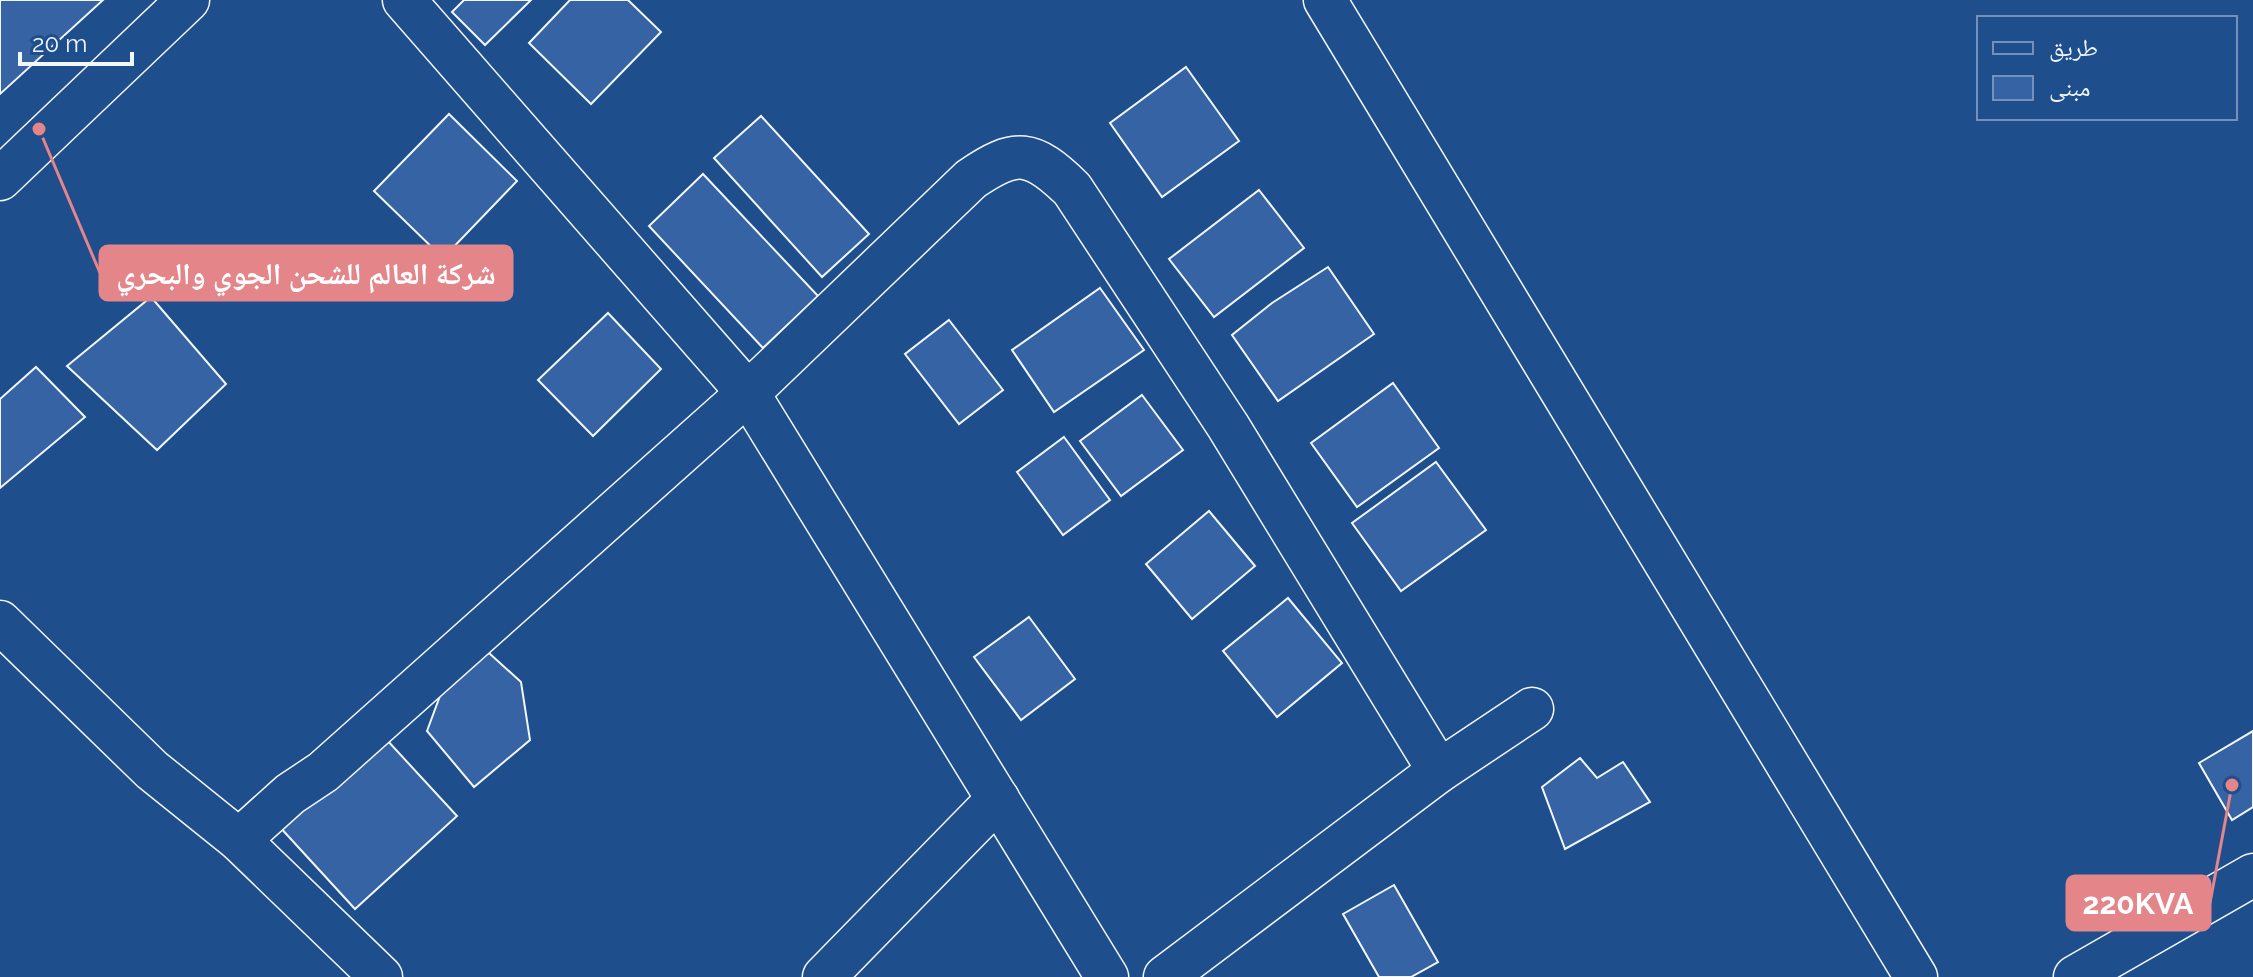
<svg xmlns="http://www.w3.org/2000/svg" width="2253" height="977" viewBox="0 0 2253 977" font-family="Raleway,'Noto Naskh Arabic',sans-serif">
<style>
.building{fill:#3563a3;stroke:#f2f6ff;stroke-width:2}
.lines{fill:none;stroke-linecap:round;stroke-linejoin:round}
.minor-casing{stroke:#f2f6ff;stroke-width:45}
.minor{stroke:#1f4e8c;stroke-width:42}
.leader{fill:none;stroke:#e38589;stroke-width:3}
.callout-dot{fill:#e38589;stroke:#1f4e8c;stroke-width:3}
.callout{fill:#e38589;stroke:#e38589;stroke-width:3}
.callout-label{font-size:30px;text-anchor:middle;font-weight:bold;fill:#fff}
</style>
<rect width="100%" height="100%" fill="#1f4e8c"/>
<!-- building -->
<g class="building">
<path d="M0 0H103L0 94Z"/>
<path d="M464 0H531L485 45 452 12Z"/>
<path d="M570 0H628L661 32 591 104 529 43Z"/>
<path d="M1186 67 1239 141 1162 197 1110 123Z"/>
<path d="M449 114 517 181 443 258 374 191Z"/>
<path d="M761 116 869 234 822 277 714 158Z"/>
<path d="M703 174 818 296 763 348 649 226Z"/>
<path d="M1259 190 1304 248 1214 317 1169 259Z"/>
<path d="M1328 267 1374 334 1278 401 1232 335 1272 303Z"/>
<path d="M1100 288 1144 350 1054 412 1012 350Z"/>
<path d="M151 297 226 384 157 450 67 366Z"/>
<path d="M608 313 661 369 593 436 538 380Z"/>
<path d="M949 320 1003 390 959 424 905 354Z"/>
<path d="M36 367 85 417 0 488V399Z"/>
<path d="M1393 383 1439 448 1357 507 1311 443Z"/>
<path d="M1142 395 1183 450 1121 496 1080 441Z"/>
<path d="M1064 437 1110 500 1063 535 1017 472Z"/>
<path d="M1436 462 1486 530 1401 591 1352 523Z"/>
<path d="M1209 511 1255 566 1192 619 1146 564Z"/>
<path d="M1288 598 1342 663 1277 717 1223 651Z"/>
<path d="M1029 617 1075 679 1021 720 974 657Z"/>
<path d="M489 653 521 682 530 740 474 787 427 731 450 669Z"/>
<path d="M2253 731V807L2232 820 2199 763Z"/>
<path d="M386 739 457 816 355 909 278 825Z"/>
<path d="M1580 758 1597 778 1623 762 1650 802 1565 849 1542 787Z"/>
<path d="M1394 885 1438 962 1411 977H1379L1343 914Z"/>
</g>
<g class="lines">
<!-- minor casing -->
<g class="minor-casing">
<g id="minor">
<path d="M404 0 748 393 1107 977"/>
<path d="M1325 0 1916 977"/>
<path d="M0 179 188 0"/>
<path d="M0 622 152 770 239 840 381 977"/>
<path d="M239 840 290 794 323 772 748 393 971 179C1016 148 1032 150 1072 189L1228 426 1439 771"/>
<path d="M824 977 998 799"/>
<path d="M1165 977 1439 771 1532 709"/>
<path d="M2075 977 2253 875"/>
</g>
</g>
<!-- minor -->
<use href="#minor" class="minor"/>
</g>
<!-- callouts -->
<path class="leader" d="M39 129L100 273M2232 785L2210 903"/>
<g class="callout-dot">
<circle cx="39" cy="129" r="8"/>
<circle cx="2232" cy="785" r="8"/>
</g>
<g class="callout">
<rect x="100" y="246" width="412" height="54" rx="8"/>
<rect x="2067" y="876" width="143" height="54" rx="8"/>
</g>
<g class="callout-label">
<text x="306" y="284">شركة العالم للشحن الجوي والبحري</text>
<text x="2138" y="914">220KVA</text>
</g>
<!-- legend -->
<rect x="1977" y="16" width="260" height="104" fill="#1f4e8c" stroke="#7391ba" stroke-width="2"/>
<rect x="1993" y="42" width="40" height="12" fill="#1f4e8c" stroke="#7391ba" stroke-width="2"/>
<text x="2049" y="56" font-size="24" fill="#f2f6ff">طريق</text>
<rect x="1993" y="76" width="40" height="24" fill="#3563a3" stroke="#7391ba" stroke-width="2"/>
<text x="2049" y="96" font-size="24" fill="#f2f6ff">مبنى</text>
<!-- scale -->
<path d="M20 52v12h112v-12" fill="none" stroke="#f2f6ff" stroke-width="4"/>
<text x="32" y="52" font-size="24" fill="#f2f6ff" stroke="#1f4e8c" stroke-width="6" paint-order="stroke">20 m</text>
</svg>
